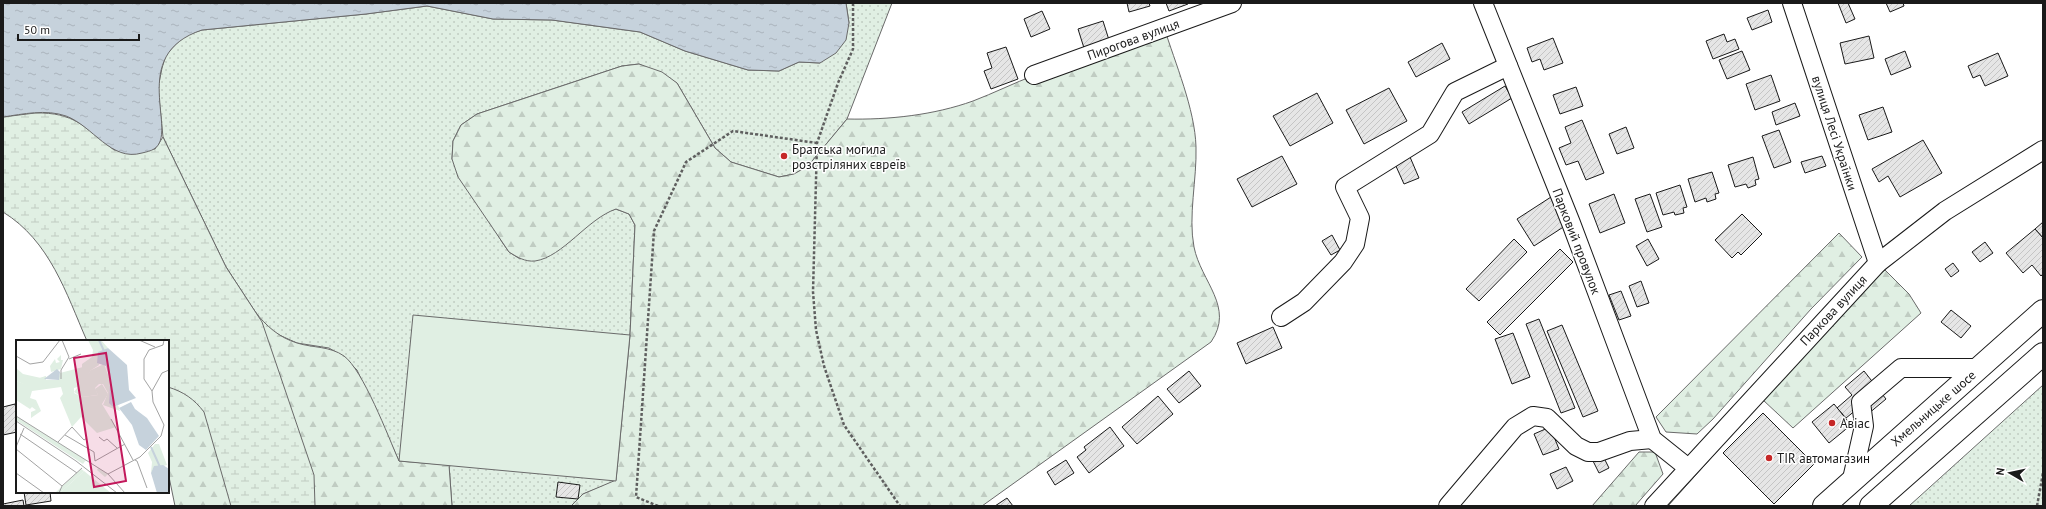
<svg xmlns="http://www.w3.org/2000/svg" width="2046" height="509" viewBox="0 0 2046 509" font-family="'PT Sans',sans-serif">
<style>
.grass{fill:url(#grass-dots);stroke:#6a6a6a}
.forest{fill:url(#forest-firs);stroke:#6a6a6a}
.wetland{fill:url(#wetland-marsh);stroke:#6a6a6a}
.pitch{fill:#e0efe3;stroke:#6a6a6a}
.water{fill:url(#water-ripples);stroke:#6a6a6a}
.building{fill:url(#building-hatch);stroke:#1a1a1a}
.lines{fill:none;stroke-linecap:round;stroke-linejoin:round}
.minor-casing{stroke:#1a1a1a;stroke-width:20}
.highway-casing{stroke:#1a1a1a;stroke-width:24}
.path{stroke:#5f5f5f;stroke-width:2.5;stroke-dasharray:3 2;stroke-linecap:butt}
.minor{stroke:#fff;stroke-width:18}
.highway{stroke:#fff;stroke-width:22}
.poi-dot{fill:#c62828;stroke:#fff;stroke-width:1.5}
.labels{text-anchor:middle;stroke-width:3;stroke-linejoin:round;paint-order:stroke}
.street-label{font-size:13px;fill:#1a1a1a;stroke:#fff}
.poi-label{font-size:13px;fill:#1a1a1a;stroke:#fff;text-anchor:start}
.inset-river{fill:none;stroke:#c6d2dc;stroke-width:2}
.inset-road{fill:none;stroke:#a3a3a3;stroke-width:1}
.view{fill:#c2185b;fill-opacity:0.15;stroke:#c2185b;stroke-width:2}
.inset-edge{fill:none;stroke:#1a1a1a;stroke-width:2}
</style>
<defs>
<pattern id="grass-dots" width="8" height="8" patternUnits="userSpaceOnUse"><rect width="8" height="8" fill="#e0efe3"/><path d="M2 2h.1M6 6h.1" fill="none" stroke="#c0ccc2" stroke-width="1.8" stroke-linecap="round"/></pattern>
<pattern id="forest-firs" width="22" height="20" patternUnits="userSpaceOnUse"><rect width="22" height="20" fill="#e0efe3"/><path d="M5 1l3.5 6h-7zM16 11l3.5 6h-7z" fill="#c0ccc2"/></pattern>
<pattern id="wetland-marsh" width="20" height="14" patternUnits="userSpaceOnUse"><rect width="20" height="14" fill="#e0efe3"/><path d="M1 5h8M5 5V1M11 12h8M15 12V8" fill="none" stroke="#c0ccc2"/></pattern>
<pattern id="water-ripples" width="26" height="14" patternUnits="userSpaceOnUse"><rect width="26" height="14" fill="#c6d2dc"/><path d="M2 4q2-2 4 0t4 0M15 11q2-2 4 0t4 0" fill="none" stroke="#aab4bc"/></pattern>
<pattern id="building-hatch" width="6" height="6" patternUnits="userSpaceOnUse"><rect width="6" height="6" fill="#e6e6e6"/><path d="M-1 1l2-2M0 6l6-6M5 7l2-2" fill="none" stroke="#c5c5c5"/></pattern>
</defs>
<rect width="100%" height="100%" fill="#fff"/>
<!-- grass -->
<g class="grass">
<path d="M846 3H892L847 119 808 166 794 174 779 177 731 162 715 148 677 83 639 64 622 66 477 114 461 125 453 141 452 159 502 242 509 252 520 259 604 213 616 209 629 214 635 225 630 335 616 481 583 494 571 506H452L449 465 399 461 357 370 344 357 329 348 297 343 277 334 262 322 226 267 163 137 158 88 162 68 166 55 175 45 186 35 202 30 366 14 427 6 493 19 552 20 640 32 685 51 748 70 779 71 799 62 820 63 849 23Z"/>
<path d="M2043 385V506H1909Z"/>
</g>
<!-- forest -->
<g class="forest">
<path d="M1164 27C1175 63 1195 109 1196 147 1197 179 1188 216 1194 247 1201 282 1235 307 1211 342L982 506H571L583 494 616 480 630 335 635 225 629 214 616 209C587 219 563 257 535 261 525 262 517 257 509 252L458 177 452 159 453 141 461 125 477 114 622 66 639 64 662 72 677 83 715 148 731 162 779 177 794 174 808 166 847 119C889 120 934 115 973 101 994 93 1014 83 1035 75 1078 58 1121 43 1164 27Z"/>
<path d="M1839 233 1862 257 1811 309 1713 419 1697 434 1666 432 1656 417Z"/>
<path d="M1878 263 1909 294 1921 313 1793 428 1763 400 1668 506H1654Z"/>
<path d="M226 267C245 296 261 332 297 343 313 348 330 346 344 356 363 370 388 436 399 461L449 465 452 506H175L168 472V341Z"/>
<path d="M1639 452H1655L1663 474 1635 506H1592Z"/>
</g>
<!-- wetland -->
<path class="wetland" d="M35 113C74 112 85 127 114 150L155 149 163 137 226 267 262 322 314 475 315 506H231L204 412C194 399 184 392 168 387V341H87C66 293 50 241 3 212V117Z"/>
<!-- pitch -->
<path class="pitch" d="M413 315 630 335 616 481 399 461Z"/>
<!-- water -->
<path class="water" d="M3 3H846L849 23 846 40 836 53 820 63 799 62 779 71 748 70 685 51 640 32 552 20 493 19 427 6 366 14 202 30C126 55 180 133 154 149 151 151 146 152 142 153 111 162 93 126 66 116 46 109 23 114 3 117Z"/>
<!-- building -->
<g class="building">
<path d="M1127 3H1149L1150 6 1129 12Z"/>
<path d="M1166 3H1188V4L1169 11Z"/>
<path d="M1838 3H1848L1855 19 1846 23Z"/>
<path d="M1886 3H1903L1904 6 1890 12Z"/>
<path d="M1768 10 1772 22 1752 30 1747 18Z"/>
<path d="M1042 11 1050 29 1031 37 1024 19Z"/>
<path d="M1103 21 1109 40 1084 48 1078 29Z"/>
<path d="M1724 34 1727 42 1735 39 1739 49 1713 59 1706 41Z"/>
<path d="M1869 36 1874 58 1845 64 1840 43Z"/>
<path d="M1553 38 1563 63 1544 70 1540 59 1532 62 1527 48Z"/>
<path d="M1442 43 1450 59 1416 77 1408 62Z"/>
<path d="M1006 47 1018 79 991 89 984 71 992 68 987 53Z"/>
<path d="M1742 51 1750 70 1727 79 1719 60Z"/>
<path d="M1905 51 1911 67 1891 75 1885 59Z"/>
<path d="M1998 53 2008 76 1985 86 1980 75 1973 78 1968 66Z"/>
<path d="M1771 75 1780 101 1755 110 1746 84Z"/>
<path d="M1505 86 1512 98 1469 124 1462 112Z"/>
<path d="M1576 87 1583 106 1560 114 1553 95Z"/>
<path d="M1389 88 1407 121 1364 144 1346 110Z"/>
<path d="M1317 93 1333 123 1290 146 1273 116Z"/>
<path d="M1795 103 1800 116 1776 125 1772 112Z"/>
<path d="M1883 107 1892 132 1868 140 1859 115Z"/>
<path d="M1582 120 1604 173 1586 180 1578 161 1566 165 1559 148 1571 143 1565 127Z"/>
<path d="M1626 127 1634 148 1617 154 1609 134Z"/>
<path d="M1779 130 1791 162 1774 168 1762 136Z"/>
<path d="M1923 140 1942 173 1900 197 1888 176 1879 182 1872 169Z"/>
<path d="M1282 156 1297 184 1252 207 1237 179Z"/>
<path d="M1822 156 1826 166 1805 173 1801 162Z"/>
<path d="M1410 157 1419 178 1404 184 1395 164Z"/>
<path d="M1753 157 1759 179 1755 180 1756 185 1748 188 1746 184 1735 187 1728 165Z"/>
<path d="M1712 172 1719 193 1715 194 1716 199 1707 202 1706 198 1695 202 1688 179Z"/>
<path d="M1680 185 1687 207 1683 208 1684 213 1675 215 1674 212 1663 215 1656 193Z"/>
<path d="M1614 194 1625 223 1600 233 1589 204Z"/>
<path d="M1650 194 1662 227 1647 232 1635 199Z"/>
<path d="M1551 197 1568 224 1534 246 1517 219Z"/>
<path d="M1742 214 1762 234 1741 255 1738 252 1732 258 1715 240Z"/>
<path d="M2043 222V238L2035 229Z"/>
<path d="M2035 229 2043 238V274L2041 276 2032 265 2023 273 2006 253Z"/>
<path d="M1332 235 1340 250 1331 255 1322 241Z"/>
<path d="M1514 239 1527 252 1479 301 1466 289Z"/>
<path d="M1648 239 1659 259 1647 266 1636 246Z"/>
<path d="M1985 242 1993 253 1980 262 1972 252Z"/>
<path d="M1560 249 1573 262 1500 335 1487 322Z"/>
<path d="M1953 263 1959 271 1951 277 1945 269Z"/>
<path d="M1641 281 1649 303 1637 307 1629 286Z"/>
<path d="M1621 291 1631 316 1619 320 1609 295Z"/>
<path d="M1951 310 1971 326 1961 338 1941 322Z"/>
<path d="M1539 319 1575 408 1561 413 1526 324Z"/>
<path d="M1562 325 1598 411 1583 417 1547 331Z"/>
<path d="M1273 327 1282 348 1246 364 1237 343Z"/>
<path d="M1513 333 1530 377 1512 384 1495 339Z"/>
<path d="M1189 371 1201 386 1179 403 1167 389Z"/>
<path d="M1864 371 1886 399 1868 414 1861 406 1846 418 1837 408 1852 395 1845 387Z"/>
<path d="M1158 396 1173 414 1137 444 1122 427Z"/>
<path d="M15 404 17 411V432L3 435V407Z"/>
<path d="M1834 404 1851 425 1829 443 1812 422Z"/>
<path d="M1763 413 1814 464 1774 504 1723 453Z"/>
<path d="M1110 427 1124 446 1089 473 1077 457 1086 450 1084 447Z"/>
<path d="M1550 427 1559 449 1543 455 1534 434Z"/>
<path d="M1603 456 1609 468 1599 473 1593 461Z"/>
<path d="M1066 460 1074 473 1055 485 1047 472Z"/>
<path d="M1566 467 1573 481 1557 489 1550 474Z"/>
<path d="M558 482 580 485 578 499 556 497Z"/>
<path d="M24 492H50L51 501 26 505Z"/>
<path d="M1007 498 1013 506H995Z"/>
<path d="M23 500 24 506H3V504Z"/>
</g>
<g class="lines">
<!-- minor casing -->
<g class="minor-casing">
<g id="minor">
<path d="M1483 3 1571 223 1652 439 1687 467"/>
<path d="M1792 3 1878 263"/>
<path d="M1034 75 1232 3"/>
<path d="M1281 317 1304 302 1343 262 1355 244 1360 218 1345 187 1430 134 1455 92 1508 66"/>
<path d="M1852 479 1864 426 1861 402 1901 368H1979"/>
<path d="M1448 506 1515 427 1533 416 1547 418 1576 446 1588 452H1599L1630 441 1652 439"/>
<path d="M1654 506 1878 263 1945 211 2043 150"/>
</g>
</g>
<!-- highway casing -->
<g class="highway-casing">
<g id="highway">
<path d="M1824 506 2043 311"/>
<path d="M1871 506 2043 354"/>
</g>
</g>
<!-- path -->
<g class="path">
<path d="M853 3V49L838 83 817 143 813 292 816 330 824 366 844 425 900 506"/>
<path d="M658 506 636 497 654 231 686 162 733 131 817 143"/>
<path d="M2037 506 2043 473"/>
</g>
<!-- minor -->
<use href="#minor" class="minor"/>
<!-- highway -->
<use href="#highway" class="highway"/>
</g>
<!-- markers -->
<g class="poi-dot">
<circle cx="784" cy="156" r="4"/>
<circle cx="1832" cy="423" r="4"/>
<circle cx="1769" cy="458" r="4"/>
</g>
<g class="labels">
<!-- street labels -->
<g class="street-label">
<text transform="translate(1133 39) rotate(-20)" y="5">Пирогова вулиця</text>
<text transform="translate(1835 133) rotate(72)" y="5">вулиця Лесі Українки</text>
<text transform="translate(1577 241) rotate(69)" y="5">Парковий провулок</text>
<text transform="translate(1833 310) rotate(-47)" y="5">Паркова вулиця</text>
<text transform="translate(1933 408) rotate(-41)" y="5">Хмельницьке шосе</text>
</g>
<!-- poi labels -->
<g class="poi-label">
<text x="792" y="154">Братська могила<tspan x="792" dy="15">розстріляних євреїв</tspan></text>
<text x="1840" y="428">Авіас</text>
<text x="1777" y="463">TIR автомагазин</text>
</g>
</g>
<!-- overview -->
<g transform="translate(16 340)">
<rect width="153" height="153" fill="#fff"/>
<path d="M88 24 94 40 93 61 97 67 102 65 104 71 87 65 92 53 87 44H83L79 48 82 55 66 57 58 52 75 30ZM0 28 7 34 25 38 15 47 0 41ZM68 131 95 153H44Z" fill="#e0efe3"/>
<path d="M45 15V20H47L45 29 35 32 34 26 39 19 40 23 44 22 41 19ZM67 27 75 30 65 46 58 48V53L66 57 82 55 79 49 86 44 92 54 86 64 100 87 81 93 65 77 56 87 44 58 47 54 45 47 16 51 14 58 20 60 25 71 15 78V72L20 70 16 67 14 69 0 60V41L15 46 20 39 30 36V40H42L44 33ZM0 76 92 134 89 137 81 130 82 128 70 120 67 124 0 80ZM65 129 68 131 44 153H39Z" fill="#e0efe3"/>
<path d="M72 0H85L92 8 82 13 83 25 63 38 54 39 53 36 66 30V24L76 17 77 10ZM30 36V40H37L22 47 10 44ZM139 104H143L151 125 137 129 135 133 136 122 132 113Z" fill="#e0efe3"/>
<path d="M64 50a6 6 0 1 1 12 0a6 6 0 1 1-12 0Z" fill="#e0efe3"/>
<path d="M92 8 111 25 113 50 120 58 97 67 93 63 94 40 90 26 81 23 82 12ZM41 29 44 32 43 40 28 39ZM115 62 119 69 131 78 143 96 130 110 123 105 116 85 103 68ZM147 125 153 129V153H141L135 133 138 126Z" fill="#c6d2dc"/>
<path class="inset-river" d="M83 0 88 11M135 107 144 127"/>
<path class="inset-road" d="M123 0 139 7M0 16 14 24 27 22 44 0M53 19 65 14M45 39V30L53 17 46 0M136 51 128 39V19L133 10 147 5 148 0M0 76 92 134 109 153M95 79 117 120M0 81 60 121 101 153M4 94 61 133M49 95 78 112 79 121M83 97 88 101 91 99 101 108M42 102 56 87 68 100 71 98M0 107 8 88M0 109 46 146M119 120 121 121 131 148M79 121 109 104M0 133 28 153M92 134 124 117 145 96 148 85 137 62 136 51 146 33 153 30M43 153 46 146 66 128"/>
<path class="view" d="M90 13 110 141 78 147 58 18Z"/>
<rect width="153" height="153" class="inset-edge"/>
</g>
<!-- border -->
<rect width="2046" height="509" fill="none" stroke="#1a1a1a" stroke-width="8"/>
<!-- north arrow -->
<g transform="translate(2010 473) rotate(279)" stroke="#ffffff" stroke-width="3" paint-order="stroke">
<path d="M0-3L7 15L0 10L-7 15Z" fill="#1a1a1a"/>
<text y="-6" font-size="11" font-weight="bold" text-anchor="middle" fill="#1a1a1a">N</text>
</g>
<!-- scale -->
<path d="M18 34v6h121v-6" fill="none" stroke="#1a1a1a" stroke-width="2"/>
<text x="24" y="34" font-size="12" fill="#1a1a1a" stroke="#ffffff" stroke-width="3" paint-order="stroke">50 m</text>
</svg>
